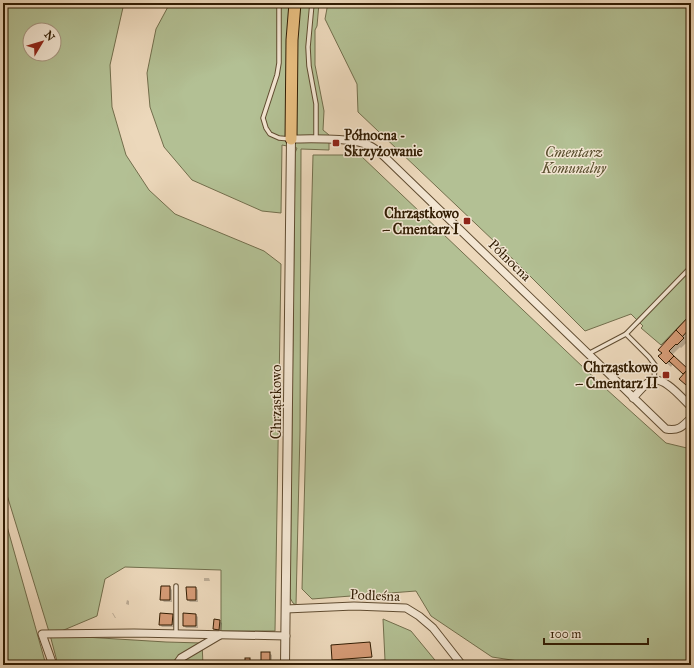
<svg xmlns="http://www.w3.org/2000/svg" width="694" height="668" viewBox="0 0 694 668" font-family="'IM FELL Great Primer',serif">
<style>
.green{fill:#b3c094;stroke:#726e4c;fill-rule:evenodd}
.shadow{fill:#0003}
.building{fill:#d59b76;stroke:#321d03}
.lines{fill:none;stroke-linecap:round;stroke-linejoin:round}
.service-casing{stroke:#604c31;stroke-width:5.5}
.minor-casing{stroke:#604c31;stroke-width:9}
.tertiary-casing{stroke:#604c31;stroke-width:10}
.trunk-casing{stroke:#321d03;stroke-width:13}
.service{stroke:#f3e6d3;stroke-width:3.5}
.minor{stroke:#f3e6d3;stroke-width:7}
.tertiary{stroke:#f3e6d3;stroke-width:8}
.trunk{stroke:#e6bc7e;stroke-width:11}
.poi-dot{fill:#8f2418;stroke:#f3e6d3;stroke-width:1.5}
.labels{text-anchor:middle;stroke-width:3;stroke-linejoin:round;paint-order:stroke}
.poi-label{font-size:14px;font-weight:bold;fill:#321d03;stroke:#f3e6d3;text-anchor:end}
.park-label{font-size:14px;font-style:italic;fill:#594e2e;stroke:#f3e6d3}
.street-label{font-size:14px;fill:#321d03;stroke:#f3e6d3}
</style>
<rect width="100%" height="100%" fill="#ecd8bb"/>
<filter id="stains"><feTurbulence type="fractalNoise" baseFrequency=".005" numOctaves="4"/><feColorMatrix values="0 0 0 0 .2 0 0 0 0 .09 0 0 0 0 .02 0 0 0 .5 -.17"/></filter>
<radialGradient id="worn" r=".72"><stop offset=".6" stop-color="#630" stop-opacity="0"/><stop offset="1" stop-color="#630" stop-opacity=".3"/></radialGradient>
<!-- green -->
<g class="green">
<path d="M3 3H124L110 65 112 107 126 155 149 190 175 214 264 251 281 264 275 631H221V570L125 567 105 579 97 616 52 635 166 642 202 643 203 665H58L50 635 3 482ZM30 30H54V54H30Z"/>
<path d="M170 3H319L317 26 315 30V65L324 111 323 130 329 135V150L301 149V151L300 431 296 605 293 603 290 598 295 153 297 148 282 145 281 213 262 211 192 180 164 147 150 107 147 73 156 29Z"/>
<path d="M328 3H691V314L661 345 641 328 643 326 631 314 585 331 516 262 358 112 357 84 325 19Z"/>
<path d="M313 155H360L605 388 666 443 691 449V665H544L492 657 431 616 416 591 312 599 302 589Z"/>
<path d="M3 512 46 665H3Z"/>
<path d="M383 619 411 631 439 665H325L385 660Z"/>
</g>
<!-- shadow -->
<g class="shadow">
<path d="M691 315V334L685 341 687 342 681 348 680 347 672 355 691 373V384L689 386 680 379 685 374 673 364 671 367 663 360Z"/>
<path d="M204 578H209L210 581H204Z"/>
<path d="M161 587H170L172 590V602H164L161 599Z"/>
<path d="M196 588 198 590V602H190L188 600Z"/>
<path d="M127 600 129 601V605L126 604Z"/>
<path d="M112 613H113L116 618H115Z"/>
<path d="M172 615 174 617V627H162L160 625Z"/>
<path d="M196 615 198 617V628H186L184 626Z"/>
<path d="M219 621 222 623 221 631H216L214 629Z"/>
<path d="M370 643 372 658 333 660Z"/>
<path d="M269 653 272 655V665H262Z"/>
</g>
<!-- building -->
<g class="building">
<path d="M691 314V327L682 337 676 330Z"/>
<path d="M676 330 684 338 677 345 676 344 669 351 674 356 666 364 658 356 662 353 658 350Z"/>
<path d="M674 356 688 369 683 374 669 361Z"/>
<path d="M688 369 691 371V379L686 385 679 379Z"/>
<path d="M161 586H170V600H160Z"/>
<path d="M186 587H196V600H187Z"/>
<path d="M160 613 173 614 172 625H159Z"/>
<path d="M183 613 196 614V626H183Z"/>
<path d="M214 619 220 620 219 630 213 629Z"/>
<path d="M370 642 372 657 332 660 331 645Z"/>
<rect x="261" y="652" width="9" height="13"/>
<rect x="245" y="658" width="5" height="6"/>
</g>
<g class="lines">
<!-- service casing -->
<g class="service-casing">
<g id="service">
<path d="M279 3V63L277 75 263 118 266 128 270 134 279 138 290 139"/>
<path d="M312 3 308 47 309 66 316 104V139"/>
<path d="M626 334 689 269 691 271"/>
<path d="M588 354 626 334 649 357 655 365 654 380"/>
<path d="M176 634V586"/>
</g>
</g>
<!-- minor casing -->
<g class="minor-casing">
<g id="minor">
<path d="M291 139C312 139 355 137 372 147 379 151 385 157 391 163L666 429C679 431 682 427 691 418"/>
<path d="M633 398C638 393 643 386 649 382 662 373 682 398 691 407"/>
<path d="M286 609 354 606 406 608 419 616 433 628 462 665"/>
<path d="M53 665 42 634 134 633 286 636"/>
<path d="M176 665 181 658 220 635"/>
</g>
</g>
<!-- tertiary casing -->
<g class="tertiary-casing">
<path id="tertiary" d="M285 665 291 139"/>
</g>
<!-- trunk casing -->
<g class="trunk-casing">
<path id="trunk" d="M291 139 292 40 295 3"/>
</g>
<!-- service -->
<use href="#service" class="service"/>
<!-- minor -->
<use href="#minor" class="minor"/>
<!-- tertiary -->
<use href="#tertiary" class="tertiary"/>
<!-- trunk -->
<use href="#trunk" class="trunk"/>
</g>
<!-- markers -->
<g class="poi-dot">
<rect x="332" y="139" width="8" height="8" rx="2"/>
<rect x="463" y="217" width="8" height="8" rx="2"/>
<rect x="662" y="371" width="8" height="8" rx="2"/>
</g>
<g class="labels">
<!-- poi labels -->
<g class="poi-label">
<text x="344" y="140" text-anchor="start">Północna -<tspan x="344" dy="16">Skrzyżowanie</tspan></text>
<text x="459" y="218">Chrząstkowo<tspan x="459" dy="16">– Cmentarz I</tspan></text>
<text x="658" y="372">Chrząstkowo<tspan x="658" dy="16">– Cmentarz II</tspan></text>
</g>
<!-- park labels -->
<g class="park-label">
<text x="574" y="157">Cmentarz<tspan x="574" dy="16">Komunalny</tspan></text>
</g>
<!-- street labels -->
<g class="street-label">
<text transform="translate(510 260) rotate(44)" y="5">Północna</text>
<text transform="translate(276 402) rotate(-90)" y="5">Chrząstkowo</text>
<text transform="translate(375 595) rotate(2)" y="5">Podleśna</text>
</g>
</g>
<!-- margin -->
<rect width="694" height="668" fill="none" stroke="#ecd8bb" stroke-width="16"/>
<rect x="4" y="4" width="686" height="660" fill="none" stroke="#321d03" stroke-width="2"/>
<rect x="8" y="8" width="678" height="652" fill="none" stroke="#321d03"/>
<!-- north arrow -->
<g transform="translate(42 42) rotate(52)"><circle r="19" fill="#f3e6d3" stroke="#a69680"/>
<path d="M0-3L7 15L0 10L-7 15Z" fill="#8f2418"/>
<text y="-6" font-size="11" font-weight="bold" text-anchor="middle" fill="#321d03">N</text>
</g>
<!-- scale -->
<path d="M544 638v6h104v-6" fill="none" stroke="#321d03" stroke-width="2"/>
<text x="550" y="638" font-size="12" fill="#321d03" stroke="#f3e6d3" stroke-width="3" paint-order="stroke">100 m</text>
<rect width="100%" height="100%" filter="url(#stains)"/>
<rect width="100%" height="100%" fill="url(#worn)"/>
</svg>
